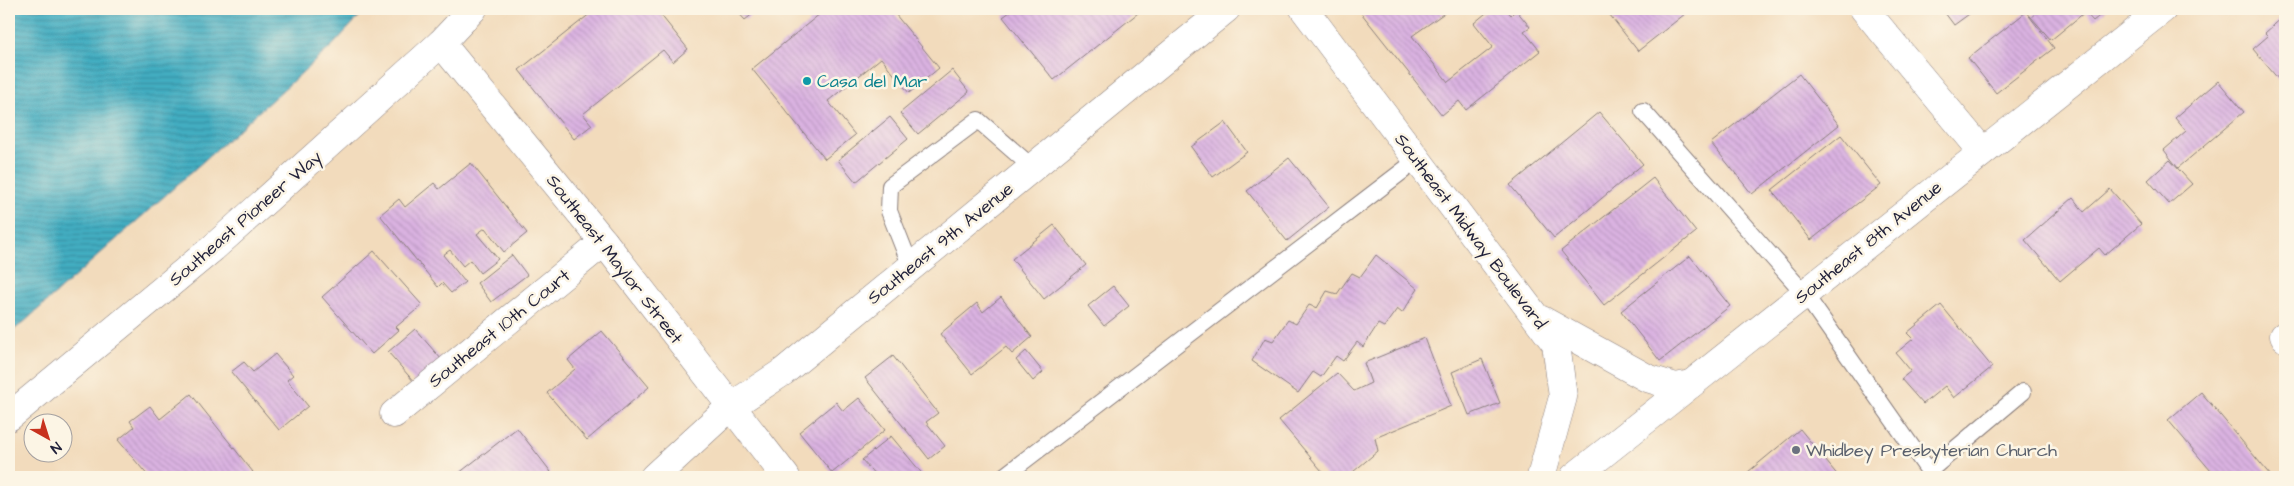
<svg xmlns="http://www.w3.org/2000/svg" width="2294" height="486" viewBox="0 0 2294 486" font-family="'Architects Daughter',sans-serif">
<style>
.water{fill:url(#water-rules);stroke:#32687e}
.building{fill:url(#building-back-hatch)}
.lines{fill:none;stroke-linecap:round;stroke-linejoin:round}
.service-casing{stroke:#8a7e7c;stroke-width:18}
.minor-casing{stroke:#8a7e7c;stroke-width:29}
.tertiary-casing{stroke:#8a7e7c;stroke-width:29}
.secondary-casing{stroke:#8a7e7c;stroke-width:29}
.service{stroke:#fff;stroke-width:16}
.minor{stroke:#fff;stroke-width:28}
.tertiary{stroke:#fff;stroke-width:28}
.secondary{stroke:#fff;stroke-width:28}
.culture-dot{fill:#0f9aa8;stroke:#fcf5e5;stroke-width:2}
.worship-dot{fill:#6b7280;stroke:#fcf5e5;stroke-width:2}
.labels{text-anchor:middle;stroke-width:5;stroke-linejoin:round;paint-order:stroke}
.culture-label{font-size:18px;fill:#0d838f;stroke:#fcf5e5;text-anchor:start}
.street-label{font-size:18px;fill:#22223b;stroke:#fcf5e5}
.worship-label{font-size:18px;fill:#5b616d;stroke:#fcf5e5;text-anchor:start}
</style>
<defs>
<pattern id="water-rules" width="6" height="5" patternUnits="userSpaceOnUse" patternTransform="scale(1.25)"><rect width="6" height="5" fill="#42adc1"/><path d="M0 2.5h6" fill="none" stroke="#378c9e"/></pattern>
<pattern id="building-back-hatch" width="6" height="6" patternUnits="userSpaceOnUse" patternTransform="scale(1.25)"><rect width="6" height="6" fill="#dab2e1"/><path d="M-1 5l2 2M0 0l6 6M5-1l2 2" fill="none" stroke="#bb99c2"/></pattern>
</defs>
<rect width="100%" height="100%" fill="#fcf5e5"/>
<filter id="ink" filterUnits="userSpaceOnUse"><feTurbulence type="fractalNoise" baseFrequency=".02" numOctaves="2"/><feDisplacementMap in="SourceGraphic" scale="10" xChannelSelector="R" yChannelSelector="G"/><feConvolveMatrix kernelMatrix="1 2 1 2 8 2 1 2 1" color-interpolation-filters="sRGB"/></filter>
<filter id="wash" filterUnits="userSpaceOnUse"><feTurbulence type="fractalNoise" baseFrequency=".0096" numOctaves="4" result="noise"/><feDisplacementMap in="SourceGraphic" scale="20" xChannelSelector="R" yChannelSelector="G"/><feGaussianBlur stdDeviation="1.12" result="paint"/><feColorMatrix in="noise" values="0 0 0 0 0 0 0 0 0 0 0 0 0 0 0 0 0 1.4 0 .05"/><feComposite in="paint" operator="in"/></filter>
<g filter="url(#wash)">
<rect width="100%" height="100%" fill="#f2dbbc"/>
<!-- water -->
<path class="water" d="M9 9H366L333 45 23 323 9 333Z"/>
<g id="blocks">
<!-- building -->
<g class="building">
<path d="M596 9H656L688 49 673 62 663 50 583 114 592 125 574 139 519 70Z"/>
<path d="M735 9H759L745 20Z"/>
<path d="M826 9H891L939 68 909 93 881 58 828 101 855 135 825 159 752 69Z"/>
<path d="M1014 9H1143L1054 80 1003 17Z"/>
<path d="M1358 9H1450L1412 36 1448 82 1493 47 1474 23 1491 9H1506L1511 15 1516 10 1530 27 1524 31 1540 51 1466 110 1459 101 1442 115Z"/>
<path d="M1607 9H1688L1690 10 1638 51 1606 10Z"/>
<path d="M1942 9H1976L1954 25Z"/>
<path d="M2041 9H2108L2093 21 2085 12 2051 40 2031 17Z"/>
<path d="M2026 12 2054 48 1996 93 1968 58Z"/>
<path d="M2284 16 2285 18V87L2253 49 2268 36 2265 33Z"/>
<path d="M952 70 969 92 918 134 900 113Z"/>
<path d="M1799 74 1839 125 1752 194 1711 143Z"/>
<path d="M2218 81 2244 112 2178 168 2164 150 2186 131 2175 118Z"/>
<path d="M1599 112 1643 164 1554 238 1510 185Z"/>
<path d="M890 117 908 139 856 182 838 160Z"/>
<path d="M1225 122 1247 152 1213 177 1191 147Z"/>
<path d="M1841 135 1881 185 1811 240 1772 190Z"/>
<path d="M1289 158 1329 207 1287 241 1247 191Z"/>
<path d="M2170 160 2192 184 2169 204 2148 180Z"/>
<path d="M471 163 527 233 504 252 485 228 477 234 498 259 480 273 470 260 463 266 450 250 443 255 465 282 451 293 442 283 438 287 380 215 399 199 405 207 434 183 439 189Z"/>
<path d="M1653 178 1696 232 1604 305 1561 251Z"/>
<path d="M2110 189 2141 224 2105 255 2099 248 2060 281 2025 240 2073 198 2084 212Z"/>
<path d="M1054 225 1086 265 1044 299 1012 259Z"/>
<path d="M374 251 422 305 396 327 399 330 372 354 322 297Z"/>
<path d="M512 255 527 275 491 302 477 283Z"/>
<path d="M1376 255 1418 289 1402 313 1397 309 1384 327 1378 324 1363 347 1357 342 1343 361 1336 356 1321 377 1313 372 1298 393 1252 361 1265 338 1273 341 1288 320 1296 324 1309 305 1317 308 1327 291 1337 294 1352 273 1360 277Z"/>
<path d="M1690 256 1730 306 1660 361 1621 311Z"/>
<path d="M1113 286 1129 306 1104 326 1088 306Z"/>
<path d="M1001 297 1032 337 1012 354 1006 347 972 374 940 334 977 303 983 312Z"/>
<path d="M1941 305 1992 367 1954 398 1945 386 1923 404 1901 379 1911 371 1896 353 1913 339 1907 333Z"/>
<path d="M415 329 442 360 415 383 388 352Z"/>
<path d="M602 331 649 387 587 440 547 393 575 369 568 360Z"/>
<path d="M1425 338 1451 406 1375 438 1378 451 1347 477H1327L1279 420 1337 373 1354 391 1371 383 1364 363Z"/>
<path d="M1026 351 1043 372 1033 381 1016 360Z"/>
<path d="M275 354 293 375 287 380 308 406 279 430 231 372 244 362 253 372Z"/>
<path d="M893 356 938 413 926 422 945 446 929 459 865 378Z"/>
<path d="M1482 359 1500 403 1469 415 1452 372Z"/>
<path d="M2201 392 2271 476 2270 477H2216L2168 420Z"/>
<path d="M191 394 253 472 246 477H149L118 440 134 427 130 421 150 406 160 419Z"/>
<path d="M859 398 885 430 832 473 799 432 836 402 843 411Z"/>
<path d="M517 428 551 472 544 477H454Z"/>
<path d="M1800 429 1839 477H1752L1748 472Z"/>
<path d="M891 436 925 477H877L862 460Z"/>
</g>
</g>
</g>
<g filter="url(#ink)">
<use href="#blocks" fill-opacity="0" stroke="#8a7e7c" stroke-width="1"/>
<g class="lines">
<!-- service casing -->
<g class="service-casing">
<g id="service">
<path d="M1643 111 1804 293 1933 477"/>
<path d="M911 267 889 211 890 186 978 120 1032 167"/>
<path d="M1929 471 2023 392"/>
<path d="M1003 477 1417 160"/>
</g>
</g>
<!-- minor casing -->
<g class="minor-casing">
<g id="minor">
<path d="M1864 9 1982 151"/>
<path d="M441 43 604 242 786 477"/>
<path d="M2284 336 2285 338"/>
<path d="M394 414 604 242"/>
<path d="M654 477 730 407 783 372 1226 9"/>
</g>
</g>
<!-- tertiary casing -->
<g class="tertiary-casing">
<g id="tertiary">
<path d="M1304 9 1556 344 1563 397 1541 477"/>
<path d="M1542 320 1647 378 1676 387 1691 384"/>
<path d="M1574 477 2163 9"/>
</g>
</g>
<!-- secondary casing -->
<g class="secondary-casing">
<path id="secondary" d="M9 417 213 248 441 43 473 9"/>
</g>
<!-- service -->
<use href="#service" class="service"/>
<!-- minor -->
<use href="#minor" class="minor"/>
<!-- tertiary -->
<use href="#tertiary" class="tertiary"/>
<!-- secondary -->
<use href="#secondary" class="secondary"/>
</g>
</g>
<!-- markers -->
<circle class="culture-dot" cx="807" cy="81" r="5"/>
<circle class="worship-dot" cx="1796" cy="450" r="5"/>
<g class="labels">
<!-- culture labels -->
<g class="culture-label">
<text x="817" y="87">Casa del Mar</text>
</g>
<!-- street labels -->
<g class="street-label">
<text transform="translate(245 218) rotate(-41)" y="6">Southeast Pioneer Way</text>
<text transform="translate(1471 231) rotate(53)" y="6">Southeast Midway Boulevard</text>
<text transform="translate(1868 242) rotate(-39)" y="6">Southeast 8th Avenue</text>
<text transform="translate(940 243) rotate(-39)" y="6">Southeast 9th Avenue</text>
<text transform="translate(615 259) rotate(52)" y="6">Southeast Maylor Street</text>
<text transform="translate(499 328) rotate(-39)" y="6">Southeast 10th Court</text>
</g>
<!-- worship labels -->
<g class="worship-label">
<text x="1806" y="456">Whidbey Presbyterian Church</text>
</g>
</g>
<!-- margin -->
<rect width="2294" height="486" fill="none" stroke="#fcf5e5" stroke-width="30"/>
<!-- north arrow -->
<g transform="translate(48 438) rotate(141)"><circle r="24" fill="#fcf5e5" stroke="#a5a1a1"/>
<path d="M0-4L9 19L0 12L-9 19Z" fill="#c8321e"/>
<text y="-8" font-size="14" font-weight="bold" text-anchor="middle" fill="#22223b">N</text>
</g>
</svg>
